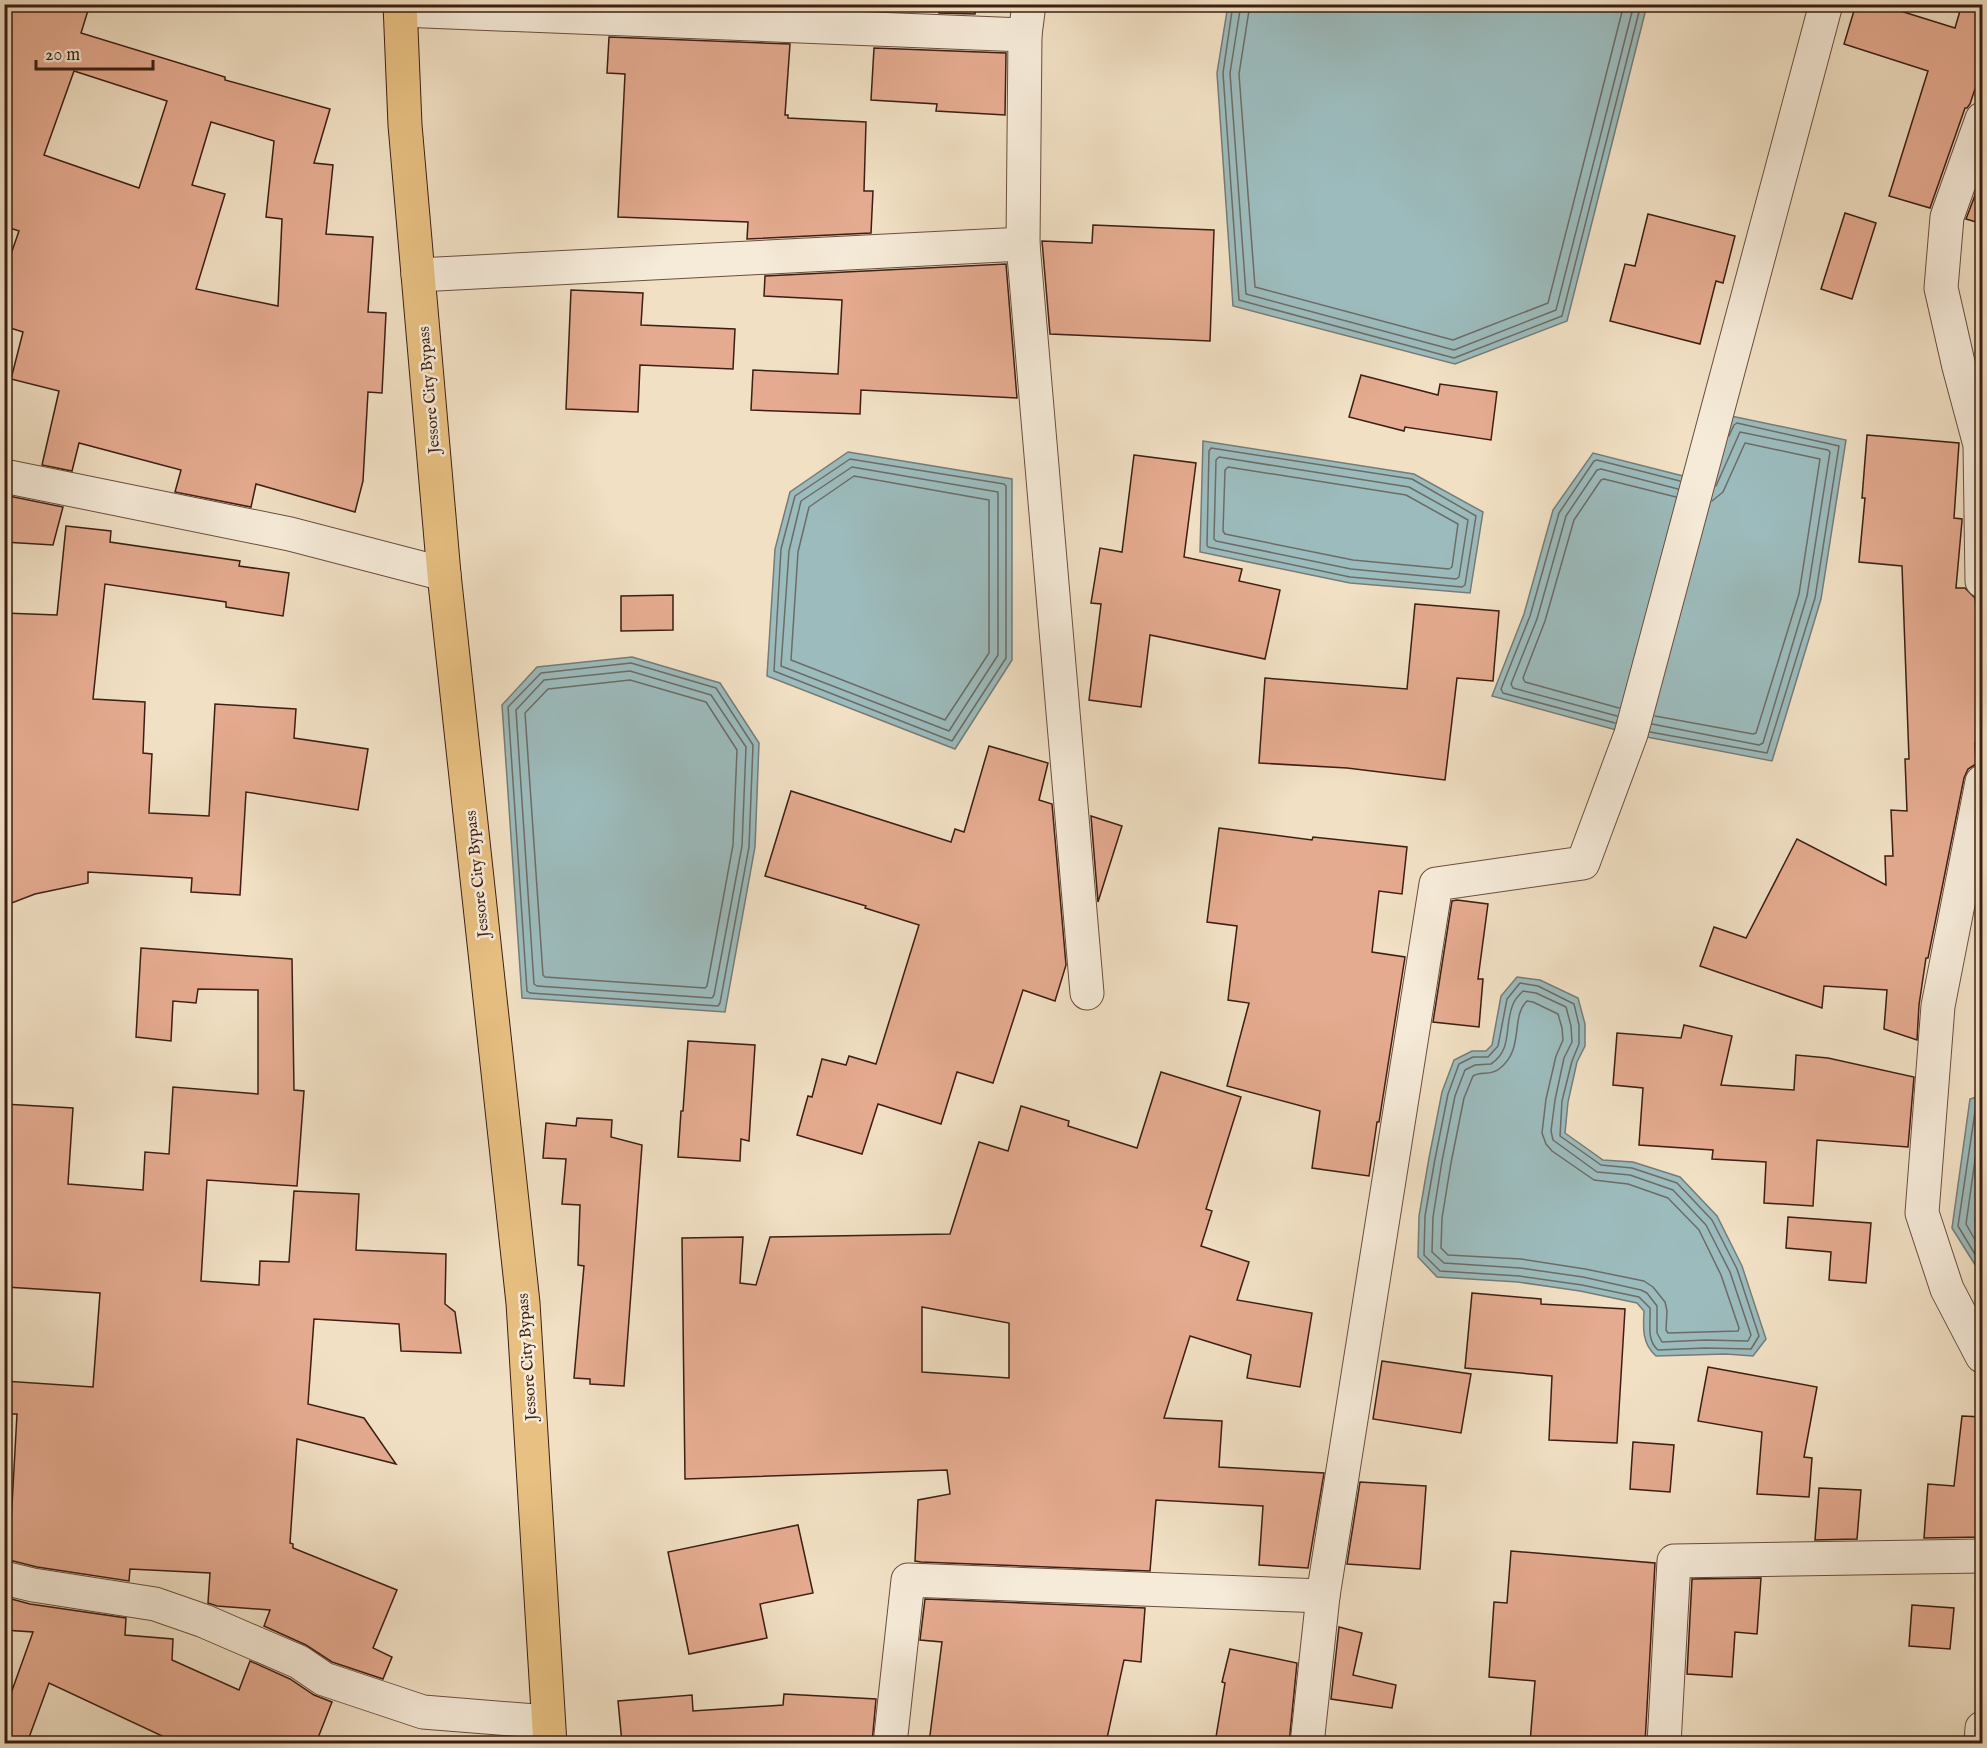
<svg xmlns="http://www.w3.org/2000/svg" width="1987" height="1748" viewBox="0 0 1987 1748" font-family="'IM FELL English',serif">
<style>
.water{fill:#9cbbbc;stroke:#767c78;stroke-width:1.5}
.lines{fill:none;stroke-linecap:round;stroke-linejoin:round}
.shore{stroke:#6c6c67;stroke-width:1.5}
.building{fill:#e5ab90;stroke:#3d1e12;stroke-width:1.5;fill-rule:evenodd}
.street-casing{stroke:#6a4e3e;stroke-width:35}
.highway-casing{stroke:#3d1e12;stroke-width:35}
.street{stroke:#f6ebd9;stroke-width:33}
.highway{stroke:#e8c082;stroke-width:33}
.labels{text-anchor:middle;stroke-width:5;stroke-linejoin:round;paint-order:stroke}
.street-label{font-size:16px;fill:#3d1e12;stroke:#f6ebd9}
</style>
<rect width="100%" height="100%" fill="#f1e0c4"/>
<filter id="stains"><feTurbulence type="fractalNoise" baseFrequency=".00333" numOctaves="4"/><feColorMatrix values="0 0 0 0 .2 0 0 0 0 .09 0 0 0 0 .02 0 0 0 .5 -.17"/></filter>
<radialGradient id="worn" r=".72"><stop offset=".6" stop-color="#630" stop-opacity="0"/><stop offset="1" stop-color="#630" stop-opacity=".3"/></radialGradient>
<!-- water -->
<g class="water">
<path d="M1228 5H1647L1567 321 1455 364 1233 306 1217 73Z"/>
<path d="M1731 416 1846 440 1821 599 1772 761 1631 734 1492 696 1524 614 1553 510 1593 453 1703 481Z"/>
<path d="M1203 441 1414 474 1483 512 1470 593 1350 583 1200 552Z"/>
<path d="M848 452 1012 479V660L955 749 767 676 775 549 790 492Z"/>
<path d="M632 657 720 683 759 743 755 847 725 1012 522 998 502 705 537 667Z"/>
<path d="M1517 977 1540 980 1578 998 1585 1024V1046L1577 1062 1568 1102 1565 1133 1603 1160 1633 1162 1680 1177 1717 1216 1742 1266 1766 1339 1753 1356 1726 1354 1656 1356C1642 1344 1643 1328 1644 1311L1637 1303 1580 1291 1518 1282 1437 1277 1418 1257 1419 1216 1429 1158 1442 1092 1454 1060 1472 1051H1486L1492 1045 1501 996Z"/>
<path d="M1982 1095V1272L1979 1271 1952 1228 1970 1099Z"/>
</g>
<g class="lines">
<!-- shore -->
<g class="shore">
<path d="M1233 4 1223 73 1239 300 1454 358 1562 316 1641 4"/>
<path d="M1241 4 1230 73 1246 294 1454 350 1556 310 1634 4"/>
<path d="M1250 4 1239 74 1255 287 1453 340 1548 303 1624 4"/>
<path d="M1211 448 1412 479 1476 516 1465 585 1462 587 1350 577 1208 547 1207 545 1209 451Z"/>
<path d="M1219 457 1409 487 1468 520 1459 577 1456 579 1351 569 1216 541 1214 539 1216 460Z"/>
<path d="M850 459 1004 484 1006 486V658L952 741 774 671 781 549 795 496Z"/>
<path d="M852 467 998 492V655L949 731 781 666 789 551 801 501Z"/>
<path d="M1228 467 1406 495 1458 524 1452 567 1449 569 1353 560 1225 534 1223 531 1225 470Z"/>
<path d="M854 476 989 500V653L945 720 791 660 798 552 809 507Z"/>
<path d="M631 663 716 688 753 745 749 847 720 1003 718 1006 530 993 527 991 508 707 541 673Z"/>
<path d="M630 671 711 695 746 747 742 846 714 995 712 998 537 986 534 984 516 710 544 680Z"/>
<path d="M630 680 706 702 737 750 733 845 707 986 705 988 545 977 543 975 525 713 548 689Z"/>
<path d="M1619 708 1525 682 1523 678 1545 621 1574 520 1601 480 1604 479 1676 497"/>
<path d="M1617 716 1513 688 1511 684 1537 619 1566 516 1597 470 1601 469 1678 489"/>
<path d="M1655 716 1753 734 1756 733 1799 594 1820 459 1745 443 1723 492 1712 501"/>
<path d="M1615 723 1503 693 1501 689 1530 616 1559 513 1594 461 1597 460 1680 481"/>
<path d="M1652 724 1759 745 1763 743 1807 596 1830 452 1828 450 1740 432 1716 486"/>
<path d="M1650 732 1767 753 1815 598 1839 446 1737 423 1734 425 1729 436"/>
<path d="M1520 983 1538 986 1574 1004 1579 1025V1044L1572 1061 1562 1101 1560 1136 1601 1165 1632 1168 1677 1183 1712 1220 1737 1269 1759 1336 1751 1349 1705 1348 1658 1350C1646 1340 1651 1323 1650 1308L1639 1297 1582 1285 1519 1276 1440 1271 1424 1255 1425 1216 1435 1159 1448 1094 1459 1064 1473 1057H1488L1498 1046 1507 999Z"/>
<path d="M1523 991 1536 993 1566 1007 1571 1026 1572 1042 1564 1058 1555 1100 1551 1131 1553 1140 1597 1172 1630 1175 1673 1190 1706 1225 1730 1272 1751 1335 1748 1341 1705 1340 1662 1342 1657 1333V1306L1647 1293 1641 1290 1583 1277 1520 1268 1444 1263 1432 1252 1433 1217 1442 1161 1455 1096 1465 1070 1475 1065 1491 1064C1514 1049 1503 1024 1514 1002 1516 998 1520 994 1523 991Z"/>
<path d="M1527 1001 1533 1002 1558 1014 1562 1028 1563 1040 1556 1056 1546 1099 1542 1133 1546 1144 1552 1151 1594 1180 1628 1184 1668 1198 1699 1230 1721 1275 1739 1328 1738 1331 1668 1333 1666 1330 1667 1311 1665 1302 1653 1287 1644 1281 1585 1269 1521 1259 1448 1255 1441 1248 1442 1218 1451 1163 1464 1098 1473 1076C1481 1071 1491 1076 1499 1069 1525 1050 1510 1017 1527 1001Z"/>
<path d="M1982 1101 1976 1105 1958 1226 1982 1266"/>
<path d="M1982 1110 1966 1224 1982 1252"/>
<path d="M1982 1172 1975 1222 1982 1235"/>
</g>
</g>
<!-- building -->
<g class="building">
<path d="M4 4H90L81 33 225 77V80L330 109 314 163 333 165 326 234 373 237 368 312 386 313 382 393 368 392 363 481 355 512 256 484 251 507 175 492 181 470 79 443 72 471 42 465 59 391 11 379 23 332 4 326V274L19 231 4 226ZM74 71 167 101 139 188 44 155ZM211 122 274 141 266 217 282 219 278 306 196 289 225 194 192 185Z"/>
<path d="M940 4H976L975 14 939 13Z"/>
<path d="M1856 4H1878L1955 28 1962 4H1983V65L1970 104 1967 108H1965L1930 208 1889 196 1928 71 1844 44Z"/>
<path d="M609 37 790 44 785 115H788V118L866 122 864 191H873L871 233 747 239 748 222 618 217 625 74 607 73Z"/>
<path d="M874 48 1006 53 1005 115 936 111 937 104 871 100Z"/>
<path d="M1977 190H1983V224L1966 219Z"/>
<path d="M1845 213 1876 223 1852 299 1821 289Z"/>
<path d="M1648 214 1735 236 1723 283 1716 281 1700 344 1610 321 1625 264 1635 266Z"/>
<path d="M1093 225 1214 230 1210 341 1050 334 1042 241 1092 243Z"/>
<path d="M1006 264 1017 398 861 390 860 414 751 410 753 370 838 374 842 300 764 296 765 276Z"/>
<path d="M571 290 643 293 641 325 735 329 733 369 640 365 638 412 566 409Z"/>
<path d="M1361 375 1438 395 1440 384 1497 392 1491 440 1405 427 1404 431 1349 417Z"/>
<path d="M1867 435 1959 443 1954 518 1962 519V521L1956 588H1965L1975 598 1983 685V708H1978L1980 743H1975L1976 764 1968 769 1964 778 1928 958H1926L1919 1005 1917 1040 1884 1029 1887 990 1824 986 1822 1008 1700 966 1714 927 1746 938 1797 839 1886 885 1885 856H1893L1891 810 1907 811 1905 759H1909L1902 566 1859 562 1865 498H1862Z"/>
<path d="M1134 455 1196 463 1184 557 1242 569 1239 581 1280 590 1265 659 1150 635 1141 707 1089 700 1101 604 1091 603 1100 548 1122 552Z"/>
<path d="M4 495 63 507 53 545 4 542Z"/>
<path d="M66 526 111 531 110 542 240 561 239 566 289 573 283 616 226 607V602L105 584 93 699 145 702 143 753 152 754 149 813 209 816 215 704 296 709 294 738 368 749 358 810 246 792 240 895 191 892 192 878 88 872V883L35 894 4 906V613L57 615Z"/>
<path d="M673 595V630L621 631V596Z"/>
<path d="M1415 604 1499 611 1493 681 1457 678 1445 780 1347 768 1259 763 1265 678 1407 689Z"/>
<path d="M989 746 1048 763 1039 800 1052 804 1066 965 1055 1001 1023 990 993 1083 957 1072 941 1124 878 1104 862 1154 797 1135 808 1096 812 1097 822 1059 846 1065 849 1056 876 1064 919 925 865 908 866 906 765 876 791 791 951 842 955 829 964 832Z"/>
<path d="M1091 816 1122 826 1098 902Z"/>
<path d="M1219 828 1312 840 1313 837 1407 847 1402 894 1379 891 1372 952 1405 957 1379 1122H1377L1369 1176 1312 1168 1320 1111 1227 1086 1249 1003 1228 1000 1237 926 1207 922Z"/>
<path d="M1457 900 1488 904 1478 979H1483L1479 1027 1433 1022 1452 901Z"/>
<path d="M141 948 292 959 294 1090 304 1091 297 1186 207 1180 201 1281 259 1285 260 1261 289 1262 294 1191 359 1194 356 1250 446 1254 445 1304 455 1312 461 1353 401 1351 399 1324 314 1319 308 1404 364 1418 396 1464 297 1439 290 1543 293 1544V1548L397 1590 373 1648 392 1657 383 1679 332 1662 306 1645 264 1626 270 1610 217 1606 208 1603 210 1573 130 1569 129 1581 37 1567 9 1560 17 1414H4V1381L93 1387 100 1293 6 1287 8 1249H4V1104L73 1108 68 1184 143 1190 145 1152 169 1154 173 1087 258 1094V990L198 989 196 1003 173 1001 171 1041 136 1037Z"/>
<path d="M1684 1025 1732 1036 1721 1085 1794 1090 1796 1055 1828 1058 1914 1077 1908 1147 1817 1140 1813 1206 1764 1203 1766 1162 1712 1159 1713 1150 1639 1145 1643 1088 1613 1085 1617 1033 1681 1038Z"/>
<path d="M688 1041 755 1045 749 1141 741 1139 740 1161 678 1157 681 1111H683Z"/>
<path d="M1161 1072 1241 1097 1206 1209 1212 1211 1201 1246 1249 1262 1237 1300 1312 1313 1300 1387 1247 1378 1251 1355 1190 1336 1164 1418 1222 1421 1219 1467 1324 1473 1308 1568 1259 1565 1263 1506 1156 1500 1150 1571 921 1562 915 1561 918 1500 950 1494 947 1470 685 1479 682 1238 743 1237 740 1283 756 1285 770 1237 950 1234 979 1142 1008 1151 1021 1106 1069 1121 1068 1126 1137 1148ZM922 1307 1009 1323V1378L922 1372Z"/>
<path d="M577 1118 612 1120 611 1137 642 1145 624 1386 590 1384V1379L574 1378 584 1266 578 1265 580 1205 562 1204 566 1159 543 1158 546 1123 576 1126Z"/>
<path d="M1788 1217 1871 1223 1866 1283 1829 1280 1831 1252 1786 1248Z"/>
<path d="M1472 1293 1541 1299V1304L1625 1309 1617 1443 1549 1440 1552 1376 1465 1368Z"/>
<path d="M1382 1361 1471 1374 1461 1433 1373 1419Z"/>
<path d="M1708 1367 1817 1387 1804 1457 1812 1458 1809 1497 1757 1494 1762 1432 1698 1421Z"/>
<path d="M1962 1416 1983 1417V1537L1924 1538 1928 1484 1954 1486Z"/>
<path d="M1633 1442 1674 1445 1670 1492 1630 1489Z"/>
<path d="M1360 1482 1426 1486 1420 1569 1347 1564Z"/>
<path d="M1819 1488 1861 1490 1857 1539 1815 1540Z"/>
<path d="M798 1525 813 1593 760 1604 767 1638 689 1654 668 1552Z"/>
<path d="M1511 1551 1655 1563 1645 1743H1530L1535 1681 1489 1677 1494 1602 1507 1603Z"/>
<path d="M1761 1578 1757 1634 1735 1632 1732 1677 1687 1674 1692 1579Z"/>
<path d="M4 1597 30 1604 126 1618 125 1635 173 1639 172 1660 239 1690 250 1661 290 1679 314 1695 332 1702 316 1743H177L49 1683 27 1743H4V1713L33 1632 4 1630Z"/>
<path d="M925 1599 1145 1608 1141 1662 1124 1660 1106 1743H929L942 1642 920 1640Z"/>
<path d="M1912 1605 1954 1608 1950 1649 1909 1646Z"/>
<path d="M1339 1627 1362 1633 1353 1675 1396 1685 1392 1708 1331 1699Z"/>
<path d="M1230 1649 1297 1663 1289 1743H1215L1225 1683 1222 1682Z"/>
<path d="M784 1694 876 1699 872 1743H622L618 1701 692 1695 693 1711 783 1705Z"/>
</g>
<g class="lines">
<!-- street casing -->
<g class="street-casing">
<g id="street">
<path d="M1029 4 1025 35 1023 244 1087 993"/>
<path d="M401 10 1025 35"/>
<path d="M1982 119 1947 217 1941 288 1959 367 1980 445 1982 581"/>
<path d="M418 275 1023 244"/>
<path d="M4 476 290 534 444 574"/>
<path d="M1982 782 1938 1006 1922 1213 1947 1289 1982 1356"/>
<path d="M4 1578 33 1585 155 1604 204 1621 299 1662 324 1679 423 1712 548 1722"/>
<path d="M890 1744 908 1580 1323 1596"/>
<path d="M1307 1744 1323 1596 1436 884 1583 863 1631 734 1826 4"/>
<path d="M1664 1744 1674 1561 1982 1556"/>
<path d="M1981 1744 1982 1728"/>
</g>
</g>
<!-- highway casing -->
<g class="highway-casing">
<path id="highway" d="M400 4 405 125 444 574 523 1303 550 1744"/>
</g>
<!-- street -->
<use href="#street" class="street"/>
<!-- highway -->
<use href="#highway" class="highway"/>
</g>
<g class="labels">
<!-- street labels -->
<g class="street-label">
<text transform="translate(428 390) rotate(-95)" y="6">Jessore City Bypass</text>
<text transform="translate(476 874) rotate(-96)" y="6">Jessore City Bypass</text>
<text transform="translate(526 1357) rotate(-94)" y="6">Jessore City Bypass</text>
</g>
</g>
<!-- margin -->
<rect width="1987" height="1748" fill="none" stroke="#f1e0c4" stroke-width="24"/>
<rect x="6" y="6" width="1975" height="1736" fill="none" stroke="#3d1e12" stroke-width="3"/>
<rect x="12" y="12" width="1963" height="1724" fill="none" stroke="#3d1e12" stroke-width="1.5"/>
<!-- scale -->
<path d="M36 60v9h117v-9" fill="none" stroke="#3d1e12" stroke-width="3"/>
<text x="45" y="60" font-size="18" fill="#3d1e12" stroke="#f6ebd9" stroke-width="4.5" paint-order="stroke">20 m</text>
<rect width="100%" height="100%" filter="url(#stains)"/>
<rect width="100%" height="100%" fill="url(#worn)"/>
</svg>
